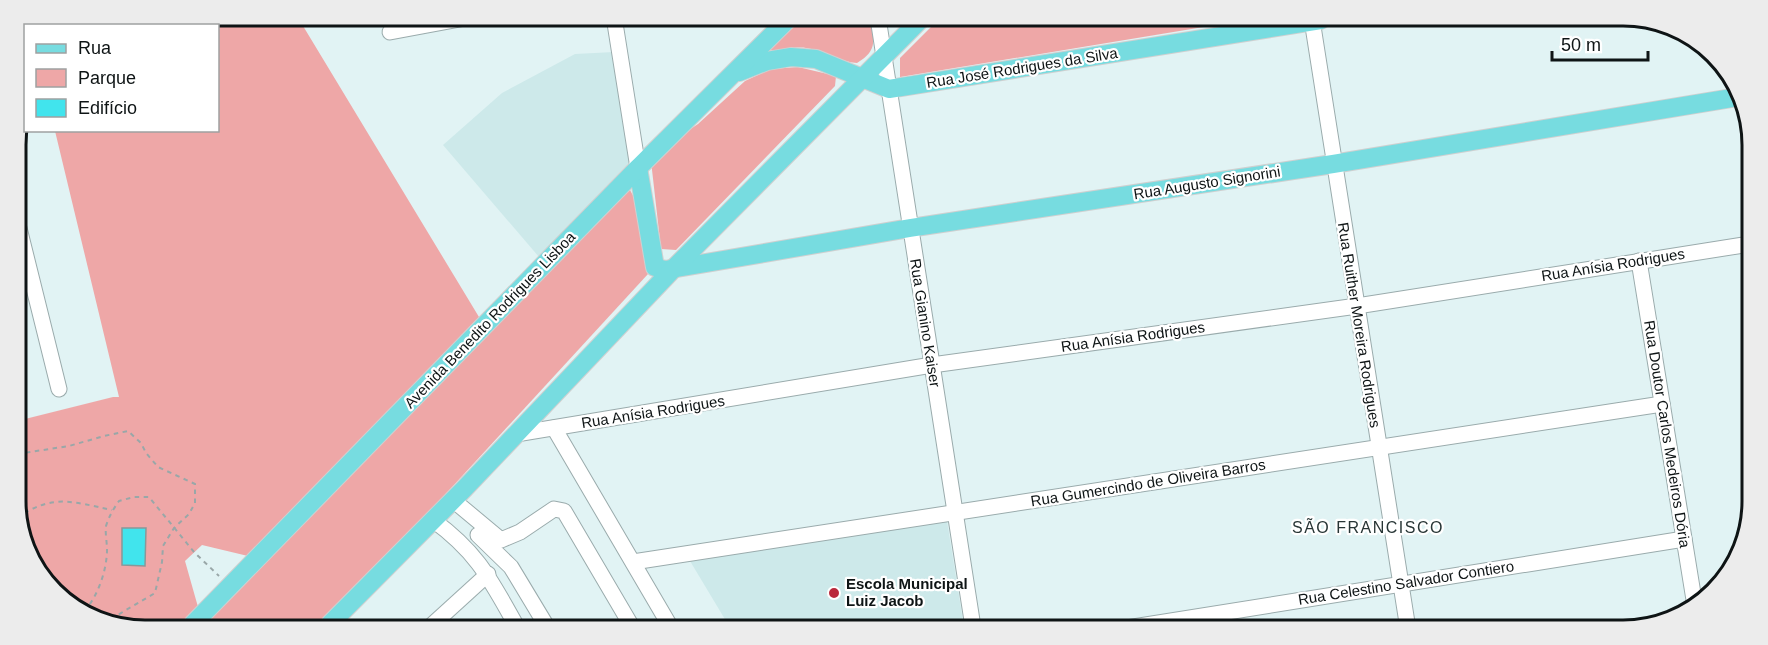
<svg xmlns="http://www.w3.org/2000/svg" width="1768" height="645" viewBox="0 0 1768 645" font-family="Helvetica,sans-serif">
<style>
.built{fill:#cde9ea}
.green{fill:#eea7a7}
.building{fill:#41e4ed;stroke:#889899;stroke-width:1.5}
.lines{fill:none;stroke-linecap:round;stroke-linejoin:round}
.minor-casing{stroke:#9aabac;stroke-width:17}
.major-casing{stroke:#cfd0d0;stroke-width:20}
.path{stroke:#99a7a8;stroke-width:2;stroke-dasharray:4.5 4.5;stroke-linecap:butt}
.minor{stroke:#fff;stroke-width:15}
.major{stroke:#77dce0;stroke-width:18}
.poi-dot{fill:#ba283b;stroke:#fff;stroke-width:2}
.labels{text-anchor:middle;stroke-width:4.5;stroke-linejoin:round;paint-order:stroke}
.street-label{font-size:15px;fill:#0e1415;stroke:#fff}
.poi-label{font-size:15px;font-weight:bold;fill:#0e1415;stroke:#fff;text-anchor:start}
.neighbourhood-label{font-size:16px;letter-spacing:1.5px;fill:#273535;stroke:#fff}
.rim{fill:none;stroke:#0e1415;stroke-width:3}
</style>
<rect width="100%" height="100%" fill="#e1f3f4"/>
<!-- built -->
<g class="built">
<path d="M614 52 629 163 539 257 443 145 502 93 575 54Z"/>
<path d="M947 521 964 627 729 626 690 561Z"/>
</g>
<!-- green -->
<g class="green">
<path d="M144 15 297 16 479 317 248 556 202 545 185 561 198 607 181 624 103 623 47 586 17 526V421L113 397H119L55 131 218 130V26L94 25Z"/>
<path d="M795 18H869C874 39 879 50 857 63 840 62 824 50 806 48 795 46 775 52 768 50Z"/>
<path d="M939 19 1246 20 900 77V58Z"/>
<path d="M798 67 836 76 835 86 676 250 661 249 651 161 668 144 698 124 745 81 771 69Z"/>
<path d="M630 190 636 201 648 274 441 499 317 624H205L610 204Z"/>
</g>
<!-- building -->
<path class="building" d="M122 528H146L145 566 122 565Z"/>
<g class="lines">
<!-- minor casing -->
<g class="minor-casing">
<g id="minor">
<path d="M614 17 638 168"/>
<path d="M878 18 973 627"/>
<path d="M1312 20 1408 629"/>
<path d="M390 32 476 16"/>
<path d="M16 216 59 389"/>
<path d="M1639 261 1695 606"/>
<path d="M554 428 670 626"/>
<path d="M516 434 932 365 1357 306 1750 244"/>
<path d="M453 500 501 540 520 532 554 509 564 511 631 625"/>
<path d="M433 520C478 553 490 579 516 625"/>
<path d="M478 535 511 567 546 625"/>
<path d="M633 562 1662 404"/>
<path d="M432 625 488 574"/>
<path d="M1127 628 1684 539"/>
</g>
</g>
<!-- major casing -->
<g class="major-casing">
<g id="major">
<path d="M739 72 767 61 791 57 816 59 889 89 1321 20"/>
<path d="M638 168 655 267 665 270 910 228 1333 164 1738 97"/>
<path d="M193 624 638 168 789 18"/>
<path d="M330 624 464 489 675 267 922 18"/>
</g>
</g>
<!-- path -->
<g class="path">
<path d="M17 454 69 446 104 436 128 431 141 443 146 453 158 467 195 484V503L189 514 174 528 163 546 162 562 155 593 104 623"/>
<path d="M17 518C53 493 73 502 112 510"/>
<path d="M84 611C98 597 107 569 107 550 107 542 105 533 106 526 109 516 114 508 119 501L134 497H149L194 552 219 576"/>
</g>
<!-- minor -->
<use href="#minor" class="minor"/>
<!-- major -->
<use href="#major" class="major"/>
</g>
<!-- markers -->
<circle class="poi-dot" cx="834" cy="593" r="6"/>
<g class="labels">
<!-- street labels -->
<g class="street-label">
<text transform="translate(1022 68) rotate(-9)" y="5">Rua José Rodrigues da Silva</text>
<text transform="translate(1207 183) rotate(-9)" y="5">Rua Augusto Signorini</text>
<text transform="translate(1613 265) rotate(-9)" y="5">Rua Anísia Rodrigues</text>
<text transform="translate(490 320) rotate(-46)" y="5">Avenida Benedito Rodrigues Lisboa</text>
<text transform="translate(925 323) rotate(81)" y="5">Rua Gianino Kaiser</text>
<text transform="translate(1359 325) rotate(81)" y="5">Rua Ruither Moreira Rodrigues</text>
<text transform="translate(1133 337) rotate(-8)" y="5">Rua Anísia Rodrigues</text>
<text transform="translate(653 412) rotate(-9)" y="5">Rua Anísia Rodrigues</text>
<text transform="translate(1667 434) rotate(81)" y="5">Rua Doutor Carlos Medeiros Dória</text>
<text transform="translate(1148 483) rotate(-9)" y="5">Rua Gumercindo de Oliveira Barros</text>
<text transform="translate(1406 583) rotate(-9)" y="5">Rua Celestino Salvador Contiero</text>
</g>
<!-- poi labels -->
<g class="poi-label">
<text x="846" y="589">Escola Municipal<tspan x="846" dy="17">Luiz Jacob</tspan></text>
</g>
<!-- neighbourhood labels -->
<g class="neighbourhood-label">
<text x="1368" y="533">SÃO FRANCISCO</text>
</g>
</g>
<!-- crop -->
<path d="M0 0H1768V645H0ZM145 26H1623A119 119 0 0 1 1742 145V501A119 119 0 0 1 1623 620H145A119 119 0 0 1 26 501V145A119 119 0 0 1 145 26Z" fill="#ececec" fill-rule="evenodd"/>
<path class="rim" d="M145 26H1623A119 119 0 0 1 1742 145V501A119 119 0 0 1 1623 620H145A119 119 0 0 1 26 501V145A119 119 0 0 1 145 26Z"/>
<!-- legend -->
<rect x="24" y="24" width="195" height="108" fill="#ffffff" stroke="#9fa1a1" stroke-width="1.5"/>
<rect x="36" y="44" width="30" height="9" fill="#77dce0" stroke="#9fa1a1" stroke-width="1.5"/>
<text x="78" y="54" font-size="18" fill="#0e1415">Rua</text>
<rect x="36" y="69" width="30" height="18" fill="#eea7a7" stroke="#9fa1a1" stroke-width="1.5"/>
<text x="78" y="84" font-size="18" fill="#0e1415">Parque</text>
<rect x="36" y="99" width="30" height="18" fill="#41e4ed" stroke="#9fa1a1" stroke-width="1.5"/>
<text x="78" y="114" font-size="18" fill="#0e1415">Edifício</text>
<!-- scale -->
<path d="M1552 51v9h96v-9" fill="none" stroke="#0e1415" stroke-width="3"/>
<text x="1561" y="51" font-size="18" fill="#0e1415" stroke="#ffffff" stroke-width="4.5" paint-order="stroke">50 m</text>
</svg>
